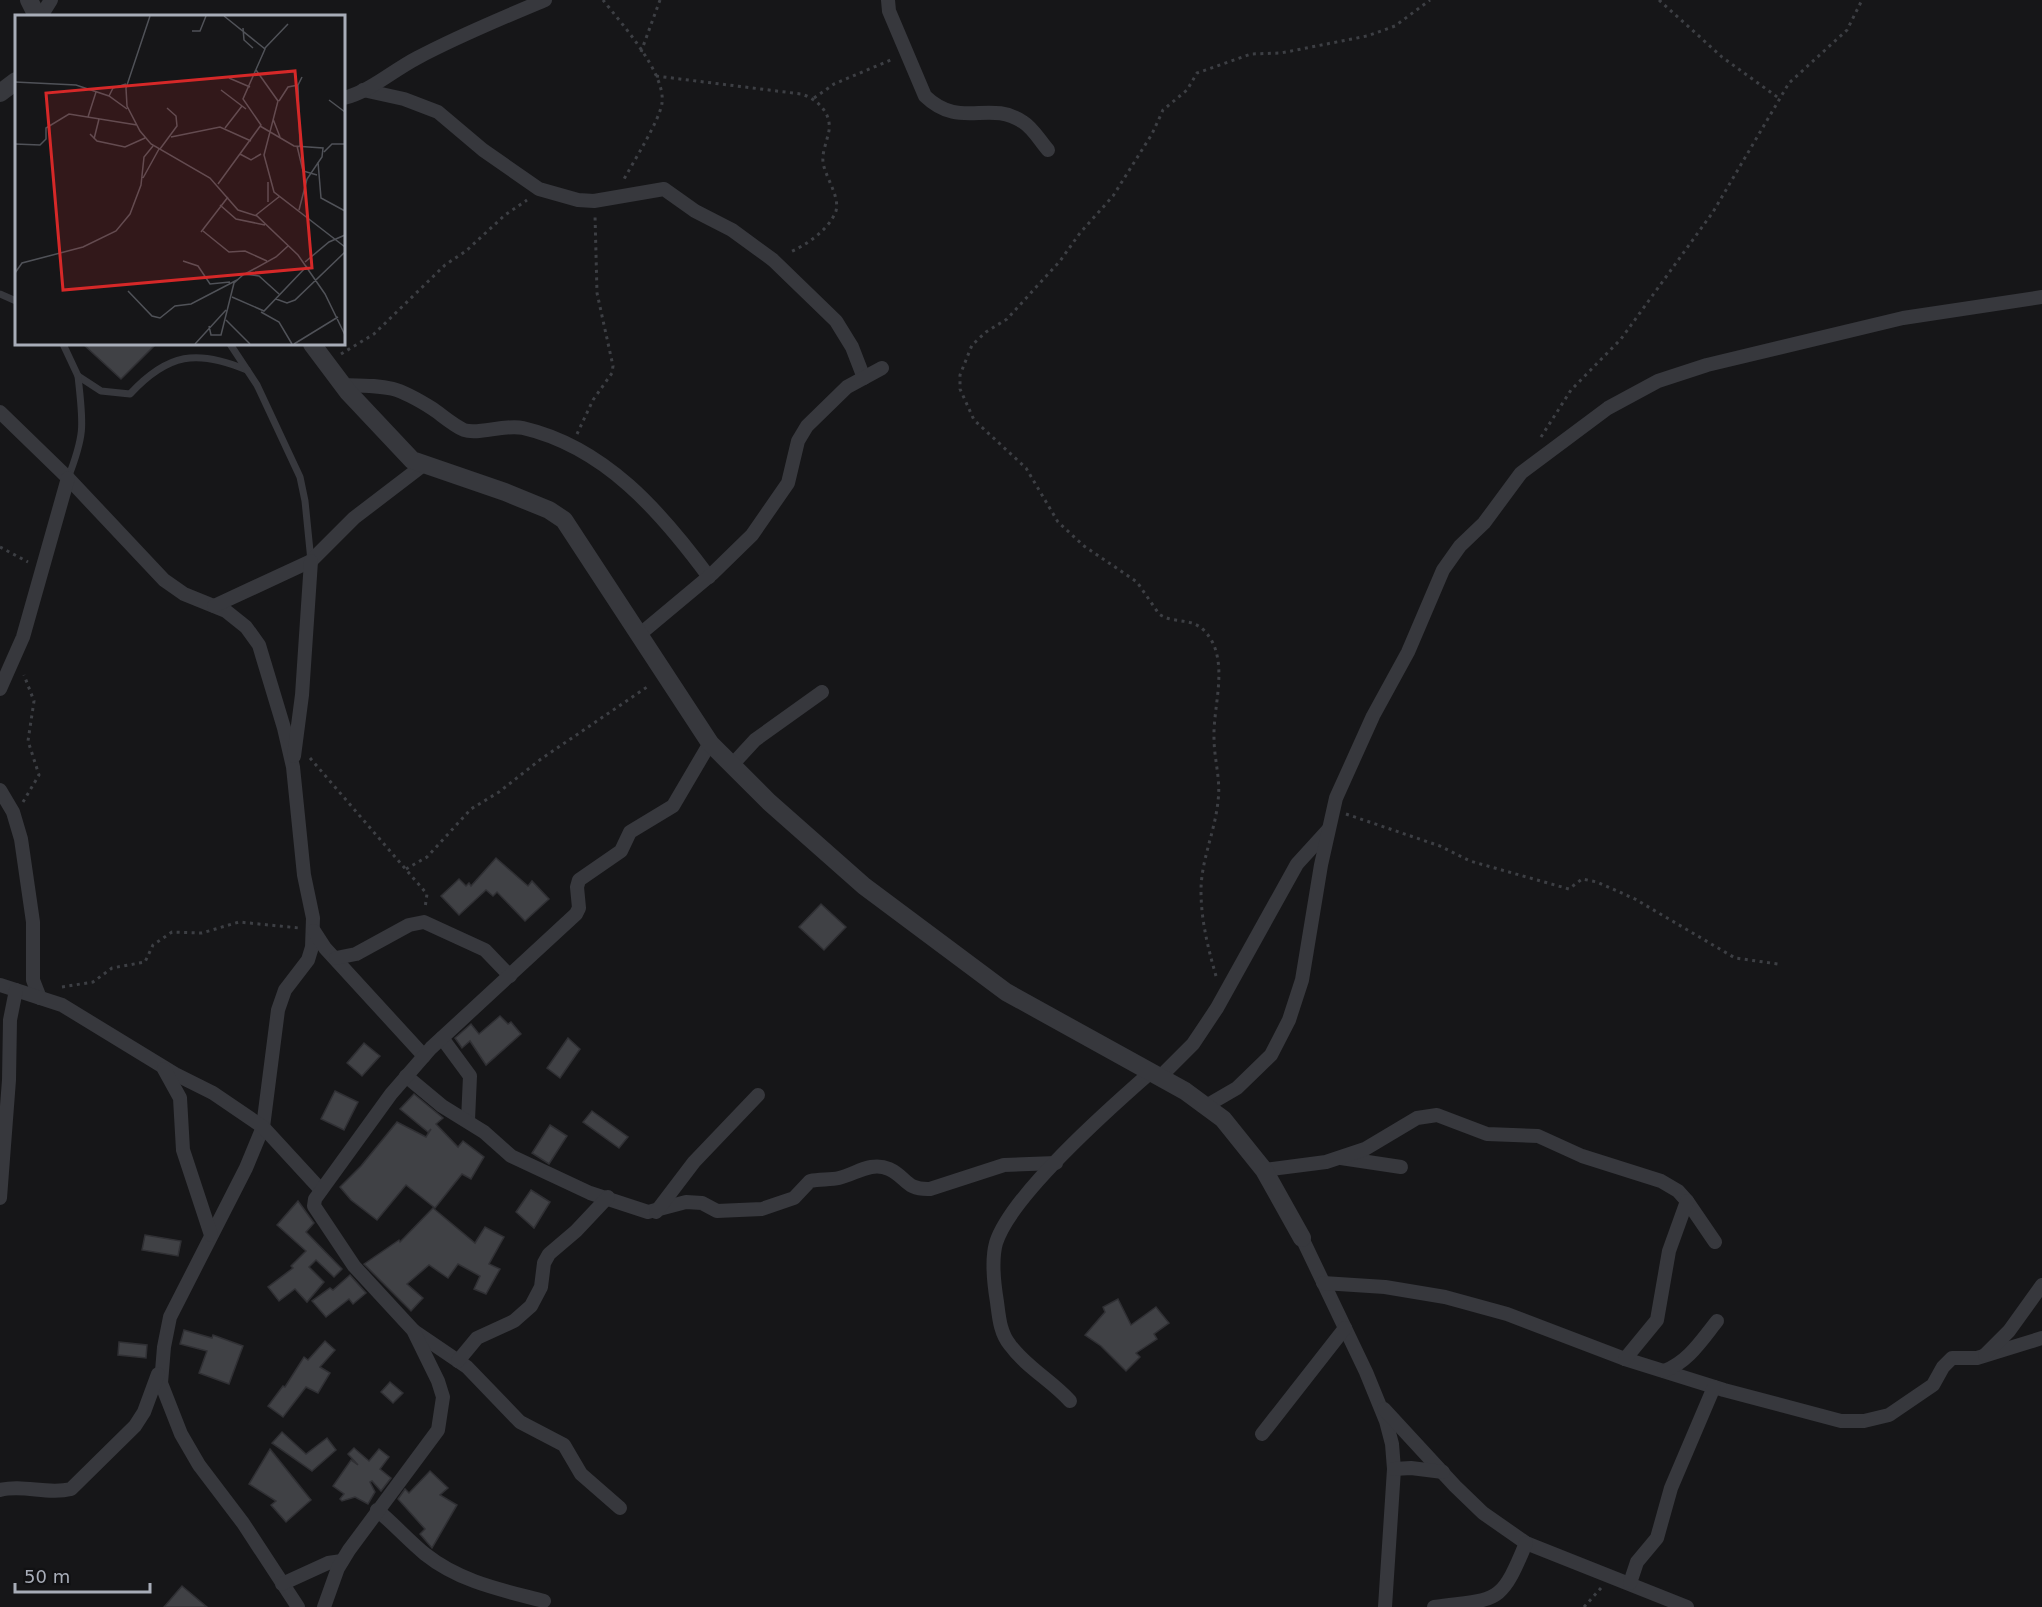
<svg xmlns="http://www.w3.org/2000/svg" width="2042" height="1607" viewBox="0 0 2042 1607" font-family="'DejaVu Sans',sans-serif">
<style>
.building{fill:#404145;stroke:#303034;stroke-width:1.5}
.lines{fill:none;stroke-linecap:round;stroke-linejoin:round}
.path{stroke:#3d3f44;stroke-width:3;stroke-dasharray:3 4.5;stroke-linecap:butt}
.service{stroke:#37383d;stroke-width:7}
.minor{stroke:#37383d;stroke-width:14}
.tertiary{stroke:#37383d;stroke-width:18}
.inset-road{fill:none;stroke:#505258;stroke-width:1.5}
.view{fill:#d62828;fill-opacity:0.15;stroke:#d62828;stroke-width:3}
.inset-edge{fill:none;stroke:#a8adb8;stroke-width:3}
</style>
<rect width="100%" height="100%" fill="#161618"/>
<!-- building -->
<g class="building">
<path d="M83 344H156L121 379Z"/>
<path d="M496 858 528 886 532 881 549 899 525 921 497 892 493 896 486 890 459 915 441 896 459 879 466 886 469 883 471 886Z"/>
<path d="M821 904 846 927 824 950 799 927Z"/>
<path d="M500 1016 508 1024 511 1022 521 1034 486 1065 470 1041 462 1048 455 1038 471 1024 479 1034Z"/>
<path d="M568 1038 580 1049 560 1078 547 1068Z"/>
<path d="M364 1043 380 1056 362 1076 347 1063Z"/>
<path d="M335 1091 358 1102 344 1130 321 1119Z"/>
<path d="M414 1094 443 1118 436 1124 458 1147 463 1141 484 1157 471 1179 462 1174 435 1208 406 1185 377 1220 351 1200 340 1187 361 1166 397 1122 426 1137 431 1129 428 1132 400 1109Z"/>
<path d="M592 1111 628 1137 619 1148 583 1122Z"/>
<path d="M550 1125 567 1136 549 1164 532 1153Z"/>
<path d="M531 1190 550 1202 534 1228 516 1212Z"/>
<path d="M298 1201 314 1223 306 1232 342 1269 334 1277 316 1260 309 1267 324 1282 307 1302 295 1289 279 1301 268 1287 293 1268 291 1266 306 1251 277 1225Z"/>
<path d="M433 1208 475 1243 485 1227 504 1237 489 1264 500 1269 486 1294 474 1289 480 1276 458 1264 448 1278 429 1265 407 1284 423 1298 411 1311 364 1264 399 1240 400 1242Z"/>
<path d="M145 1235 181 1241 178 1256 142 1250Z"/>
<path d="M350 1275 366 1293 353 1304 349 1299 326 1317 312 1301 330 1288 333 1290Z"/>
<path d="M1118 1299 1131 1325 1156 1307 1169 1323 1154 1334 1157 1339 1136 1353 1140 1357 1126 1371 1101 1346 1085 1335 1105 1312 1103 1307Z"/>
<path d="M184 1330 212 1338 213 1335 243 1346 229 1384 199 1373 207 1351 180 1344Z"/>
<path d="M325 1341 335 1350 320 1367 330 1373 318 1393 306 1387 283 1417 268 1406 283 1386 285 1387 304 1357 308 1360Z"/>
<path d="M119 1342 147 1345 146 1358 118 1355Z"/>
<path d="M390 1382 403 1393 393 1403 381 1392Z"/>
<path d="M282 1432 306 1454 327 1438 336 1450 312 1471 272 1443Z"/>
<path d="M354 1448 369 1461 379 1449 389 1457 380 1469 391 1478 381 1491 372 1481 370 1482 375 1492 368 1504 355 1497 342 1501 340 1499 344 1494 333 1486 351 1460 358 1465 348 1454Z"/>
<path d="M270 1449 311 1500 286 1522 271 1505 276 1501 249 1484Z"/>
<path d="M430 1471 448 1488 440 1495 457 1505 432 1548 420 1534 425 1529 398 1499 405 1489 409 1493Z"/>
<path d="M182 1586 207 1607H164Z"/>
</g>
<g class="lines">
<!-- path -->
<g class="path">
<path d="M603 0C621 23 666 73 662 103 660 120 632 164 623 181"/>
<path d="M1659 0 1722 57 1780 99"/>
<path d="M641 52 660 0"/>
<path d="M656 76 801 94C818 99 834 115 828 135 826 144 822 153 823 162 825 177 840 196 836 211 829 230 805 246 788 253"/>
<path d="M814 98 834 84 893 59"/>
<path d="M341 354 374 334 445 265 466 251 505 215 527 200"/>
<path d="M577 434 593 400 612 373 613 366 597 293 595 215"/>
<path d="M1541 437 1571 390 1621 339 1713 212 1789 83 1847 30 1862 0"/>
<path d="M0 547 28 562"/>
<path d="M310 758 427 894 425 908"/>
<path d="M23 802 39 775 28 741 34 701 24 675"/>
<path d="M1346 814 1440 846 1470 861 1569 889 1582 879 1597 882 1635 899 1735 958 1778 964"/>
<path d="M406 869 427 857 471 809 499 792 541 759 650 685"/>
<path d="M1216 976C1208 948 1201 920 1201 891 1201 860 1215 832 1218 801 1221 780 1214 759 1214 738 1213 707 1228 666 1210 638 1195 614 1176 626 1159 614L1137 582 1084 546 1058 522 1026 468 974 420 960 389V375L972 345 986 332 1007 319 1060 261 1080 233 1113 196 1152 134 1163 110 1187 90 1197 73 1251 54 1281 53 1367 36 1395 26 1430 0"/>
<path d="M62 987 93 982 112 968 145 962 153 945 172 932 202 933 239 922 299 928"/>
<path d="M1584 1607 1601 1588"/>
</g>
<!-- service -->
<g class="service">
<path d="M0 294 16 301"/>
<path d="M63 344 78 376 101 391 130 394C168 353 197 349 247 370"/>
<path d="M230 344 257 385 300 477 305 501 311 561"/>
<path d="M68 478C86 432 83 424 78 376"/>
</g>
<!-- minor -->
<g class="minor">
<path d="M888 0 889 11 925 96C960 130 989 99 1023 122 1033 128 1040 141 1048 150"/>
<path d="M41 16 51 0"/>
<path d="M363 90 404 99 438 112 483 150 539 189 578 200 594 201 664 189 695 211 732 230 773 260 836 321 852 347 864 378"/>
<path d="M344 98C371 91 392 71 417 58 458 36 502 18 545 0"/>
<path d="M343 385C388 386 395 385 433 409 443 416 453 425 464 430 478 435 504 424 523 428 605 447 661 512 709 577"/>
<path d="M0 412 68 478 164 580 184 594 226 611 246 627 259 645 284 728 293 767 304 875 313 918 312 947 308 960 285 990 278 1010 263 1127 246 1168 170 1317 164 1347 161 1383 181 1434 199 1465 243 1523 298 1607"/>
<path d="M214 606 311 561 354 518 422 466"/>
<path d="M639 635 712 574 752 535 788 483 798 441 807 426 847 387 882 368"/>
<path d="M0 689 23 637 68 478"/>
<path d="M294 756 302 695 311 561"/>
<path d="M732 765 755 740 822 692"/>
<path d="M0 790 13 812 21 839 33 922V980L40 998"/>
<path d="M314 931 325 948 424 1056"/>
<path d="M336 958 356 954 409 925 424 922 485 950 510 976"/>
<path d="M0 985 62 1005 175 1074 213 1093 263 1127 321 1190"/>
<path d="M442 1038 470 1076 468 1120"/>
<path d="M164 1069 180 1098 183 1150 211 1235"/>
<path d="M406 1076 442 1106 484 1132 511 1156 590 1193 648 1212 686 1202 702 1203 717 1211 762 1209 794 1198 810 1181C820 1179 830 1180 839 1178 856 1174 871 1161 889 1169 907 1177 905 1190 930 1189L1004 1165 1056 1163"/>
<path d="M1160 1077 1193 1044 1217 1008 1297 864 1328 830"/>
<path d="M1206 1106 1237 1088 1271 1055 1289 1020 1302 980 1321 865 1336 798 1373 716 1408 652 1443 570 1460 546 1484 523 1521 473 1608 408 1658 381 1707 365 1903 318 2042 297"/>
<path d="M1341 1158 1401 1167"/>
<path d="M1264 1170 1326 1162 1365 1149 1417 1118 1437 1115 1487 1134 1538 1136 1582 1156 1661 1181 1678 1191 1687 1201 1715 1242"/>
<path d="M0 1198 9 1080 10 1020 16 990"/>
<path d="M656 1212 694 1162 758 1095"/>
<path d="M1302 1238 1366 1372 1386 1421 1392 1444 1394 1469 1385 1607"/>
<path d="M1323 1283 1385 1287 1445 1297 1507 1314 1625 1359 1724 1390 1841 1421H1864L1889 1415 1933 1385 1943 1367 1952 1358H1977L2042 1338"/>
<path d="M414 1331 467 1367 520 1422 564 1445 581 1474 620 1508"/>
<path d="M1985 1355 2009 1331 2042 1285"/>
<path d="M1625 1359 1657 1320 1669 1251 1687 1201"/>
<path d="M458 1361 477 1338 514 1321 531 1306 541 1287 544 1263 549 1254 576 1231 608 1197"/>
<path d="M1664 1371C1688 1362 1701 1341 1717 1321"/>
<path d="M1070 1401C1052 1381 1026 1367 1010 1345 1000 1333 999 1317 997 1302 994 1284 991 1261 996 1243 1011 1195 1111 1107 1151 1072"/>
<path d="M1384 1409 1455 1486 1483 1513 1526 1543 1687 1607"/>
<path d="M1262 1434 1345 1328"/>
<path d="M1394 1469 1411 1468 1443 1472"/>
<path d="M0 1490C23 1484 48 1495 71 1489L135 1426 144 1412 158 1374"/>
<path d="M377 1510C394 1524 408 1540 425 1554 460 1582 502 1590 544 1601"/>
<path d="M1630 1583 1637 1562 1657 1538 1671 1488 1714 1387"/>
<path d="M282 1584 328 1563 342 1561"/>
<path d="M324 1607 338 1568 349 1550 438 1430 443 1397 438 1381 413 1330 354 1266 314 1206 315 1199 391 1094 431 1048 576 914 579 908 577 887 579 880 621 851 630 832 673 806 710 743"/>
<path d="M1434 1607C1497 1598 1500 1607 1526 1543"/>
</g>
<!-- tertiary -->
<g class="tertiary">
<path d="M29 0 37 16"/>
<path d="M0 93 16 81"/>
<path d="M312 344 348 392 412 460 505 492 549 510 564 520 710 743 769 802 864 886 1006 992 1185 1091 1223 1119 1264 1170 1302 1238"/>
</g>
</g>
<!-- overview -->
<g transform="translate(15 15)">
<rect width="330" height="330" fill="#161618"/>
<path class="inset-road" d="M135 1 111 73 112 91 125 116 136 129 195 163 223 195 242 201 283 240 310 279 330 320M228 13 229 25 238 33M177 16H185L191 1M250 33 273 9M241 55 263 86 249 140 259 177 330 232M214 63 235 72M0 67 61 70 94 81 112 94M283 70 285 132M206 75 231 94M94 81 98 73 111 69M314 85 330 97M264 86 273 72 283 70 287 62M73 102 81 77M258 104 265 122M245 111 279 131 308 133 307 142 292 164 284 195M210 113 227 91M75 119 82 126 110 132 130 123M156 122 205 112 236 126M79 124 84 104M0 129 25 130 31 124V113L54 99 122 110M282 131 288 156 302 160M145 134 162 111 161 101 152 93M309 137 317 129H330M225 139 236 145 246 139M303 147 306 183 330 196M128 163 144 134M253 167V187M203 169 246 110 228 84 250 34 209 1M205 190 221 204 250 210M241 200 265 181M188 216 214 237 230 236 252 246M186 217 213 182M168 246 183 251 195 269 215 267M290 247 314 227 330 220M0 258 7 248 68 232 101 216 115 199 126 170 129 142 138 131M230 259 261 242 273 231M113 276 137 301 145 303 160 291 176 289 222 265M217 282 249 296 292 251M261 284 272 288 280 285 330 237M246 297 264 307 277 329M211 305 235 329M194 311 196 320H206L219 268 229 259 244 261 264 279M180 329 211 295M279 329 323 302"/>
<path class="view" d="M280 56 297 253 48 275 31 78Z"/>
<rect width="330" height="330" class="inset-edge"/>
</g>
<!-- scale -->
<path d="M15 1583v9h135v-9" fill="none" stroke="#a8adb8" stroke-width="3"/>
<text x="24" y="1583" font-size="18" fill="#a8adb8" stroke="#111113" stroke-width="4.5" paint-order="stroke">50 m</text>
</svg>
